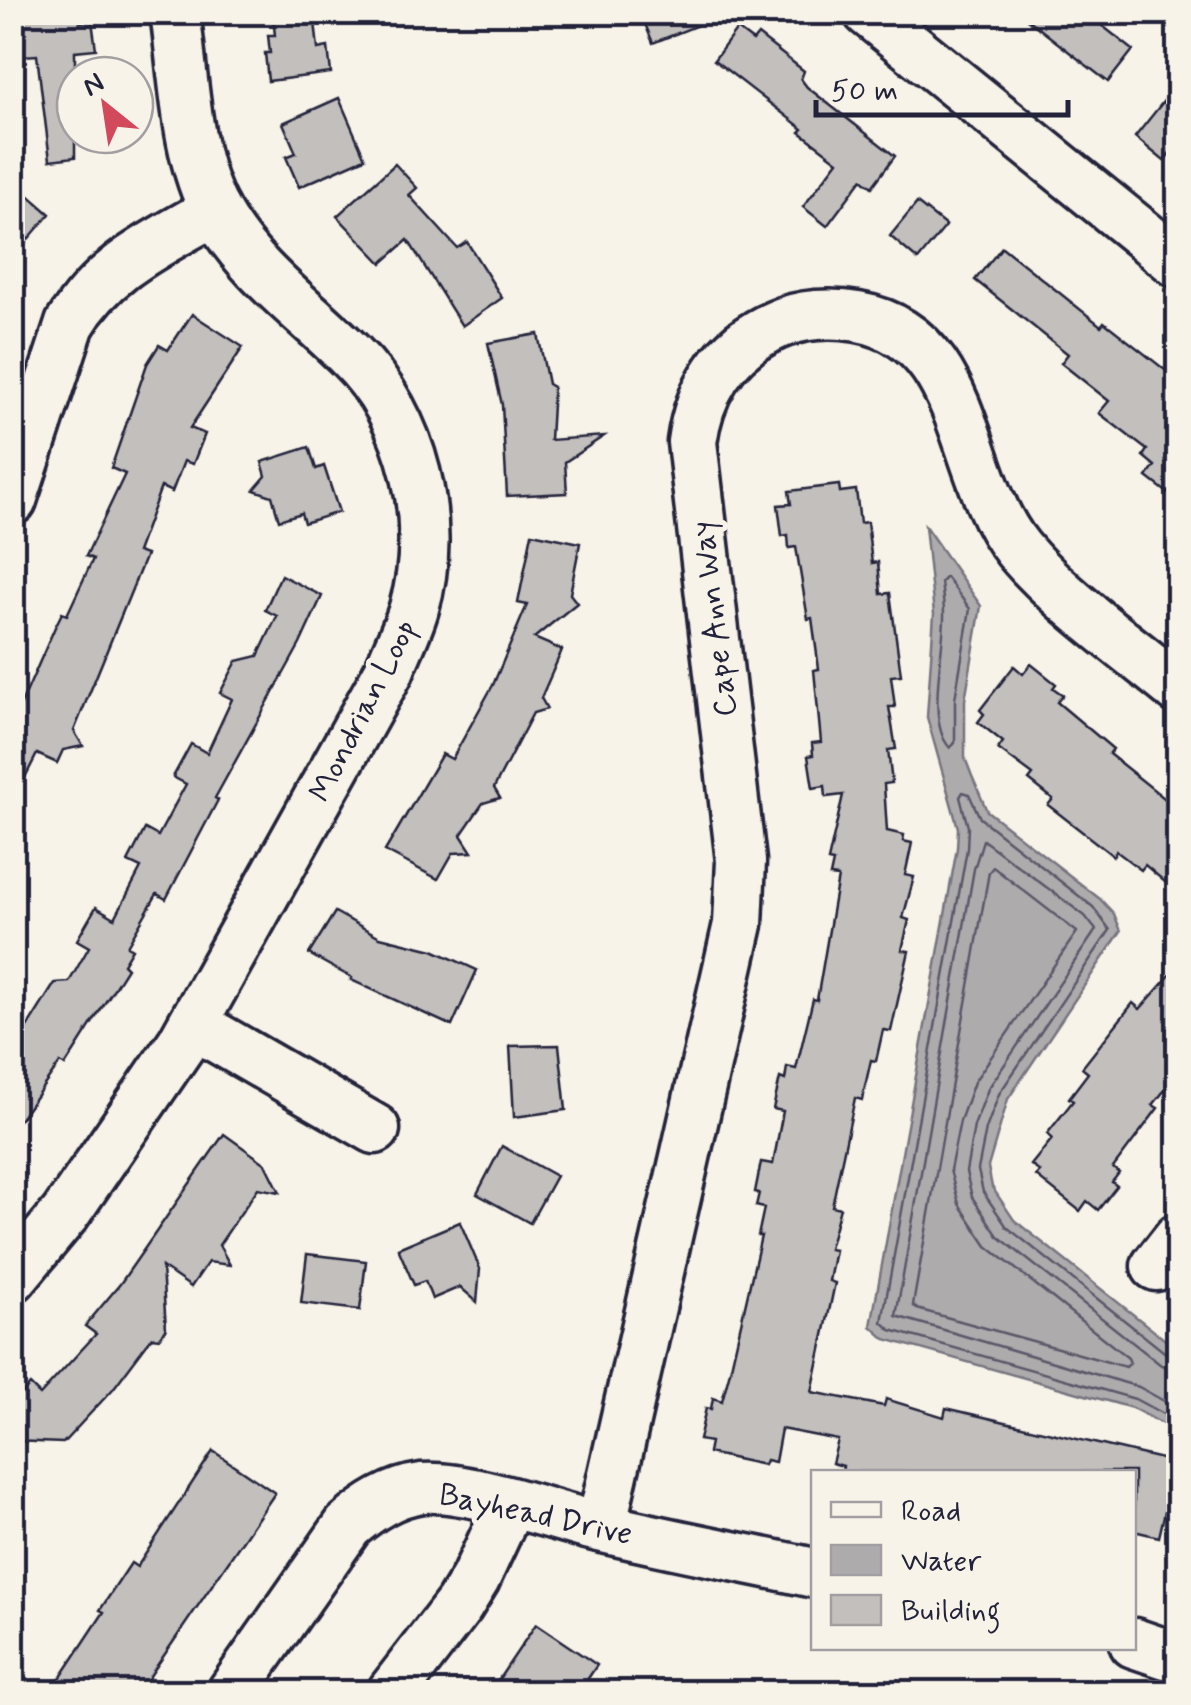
<svg xmlns="http://www.w3.org/2000/svg" width="1191" height="1705" viewBox="0 0 1191 1705" font-family="Mynerve,sans-serif">
<style>
.water{fill:#aeabad;stroke:#76747f;stroke-width:2.5}
.lines{fill:none;stroke-linecap:round;stroke-linejoin:round}
.shore{stroke:#5a5969;stroke-width:2.5}
.building{fill:#c2bfbd;stroke:#22223b;stroke-width:2.5}
.minor-casing{stroke:#22223b;stroke-width:55}
.minor{stroke:#f7f3e8;stroke-width:48}
.labels{text-anchor:middle;stroke-width:10;stroke-linejoin:round;paint-order:stroke}
.street-label{font-size:32px;fill:#22223b;stroke:#f7f3e8}
</style>
<rect width="100%" height="100%" fill="#f7f3e8"/>
<filter id="ink" filterUnits="userSpaceOnUse"><feTurbulence type="fractalNoise" baseFrequency=".01" numOctaves="2"/><feDisplacementMap in="SourceGraphic" scale="20" xChannelSelector="R" yChannelSelector="G"/><feConvolveMatrix kernelMatrix="1 2 1 2 8 2 1 2 1" color-interpolation-filters="sRGB"/></filter>
<g filter="url(#ink)">
<!-- water -->
<path class="water" d="M925 526 981 606 965 700V758L972 776 987 811 1100 899 1114 914 1121 931 1008 1099 988 1167 992 1187 1014 1220 1178 1350V1432L1132 1408 885 1339 871 1326 957 848 958 828 927 717 934 614Z"/>
<g class="lines">
<!-- shore -->
<g class="shore">
<path d="M946 577 970 609 955 699V743L950 748C925 722 945 649 944 614 944 603 942 592 941 582Z"/>
<path d="M993 867 1077 932 974 1082 960 1121 950 1170 959 1204 987 1246 1128 1358 1130 1363 1126 1367 917 1309 913 1305 989 872Z"/>
<path d="M1178 1357 1168 1355 1007 1227 983 1192 978 1170 986 1129 999 1094 1110 930 1093 907 980 818 969 794 963 792 960 797 968 827 967 849 882 1322 891 1330 1135 1399 1178 1422"/>
<path d="M1178 1370 1161 1365 998 1236 972 1197 966 1172 974 1126 988 1089 1096 930 1085 916 983 840 974 869 896 1316 1139 1387 1178 1409"/>
</g>
</g>
<!-- building -->
<g class="building">
<path d="M18 12H79L80 22 92 21 96 49 75 51V157L50 160 37 55 24 56Z"/>
<path d="M640 12H726V14L653 43Z"/>
<path d="M1018 12H1085L1133 50 1108 82Z"/>
<path d="M314 13 318 49 328 47 331 73 268 81 265 53H270L268 35H275L273 18Z"/>
<path d="M737 29 753 41 758 35 804 71 801 79 807 87 895 156 872 187 862 179 827 226 803 207 838 161 800 132 803 129 714 60Z"/>
<path d="M1178 83V142L1164 161 1135 137Z"/>
<path d="M339 98 365 158 299 187 286 157 296 153 283 123Z"/>
<path d="M395 164 417 188 409 195 457 248 467 242 502 298 462 326 408 240 382 263 337 216Z"/>
<path d="M12 181 50 214 12 258Z"/>
<path d="M917 203 946 226 918 260 890 236Z"/>
<path d="M1002 247 1101 326 1104 322 1178 380V501L1147 477 1155 466 1143 456 1147 450 1099 413 1109 401 1061 363 1068 354 975 280Z"/>
<path d="M192 314 243 347 190 428 205 434 193 464 184 461 172 492 161 487 137 552 146 555 74 731 83 746 63 750 57 763 37 754 12 803V743L22 721 15 718 55 627 62 613 67 615 93 559 86 556 125 474 111 468 147 364 159 345 168 350Z"/>
<path d="M538 334 548 384 553 387 550 440 604 436 565 462 567 493 507 496 502 405 488 343Z"/>
<path d="M309 447 316 469 324 466 339 512 304 523 301 513 279 520 272 496 254 490 266 476 262 462Z"/>
<path d="M839 485 840 492 856 490 860 523 867 522 872 563 878 562 881 594 890 593 901 675 891 676 895 707H889L896 749 888 750 892 783 884 784 887 831 904 835 903 841 912 843 905 875 914 877 903 918 909 920 902 950 909 951 891 1031 883 1030 876 1061 871 1060 862 1100 855 1098 832 1206 840 1208 829 1249 835 1250 829 1281 835 1283 812 1392 884 1406 886 1399 944 1417 946 1408 1166 1460 1165 1480 1172 1481 1159 1537 1134 1531V1472H842L843 1466 832 1463 838 1440 781 1429 775 1462 766 1460 764 1465 708 1453 710 1442 699 1440 706 1408 711 1409 713 1398 722 1401 730 1371 761 1236H758L764 1208 756 1206 759 1193 755 1192 761 1162 773 1164 783 1111 773 1109 780 1078 785 1080 787 1067 796 1069 813 999 817 1000 838 877 830 876 833 862 828 861 843 795 826 797 825 786 813 788 808 756 813 755 812 743 821 742 814 670 819 669 812 618 808 619 796 547 789 548 788 535 782 536 778 505 791 504 789 491Z"/>
<path d="M532 533 580 543 570 594 577 603 534 638 562 650 541 698 547 709 533 713 494 788 500 798 483 803 461 835 472 852 453 853 438 879 385 851 442 754 452 759 493 685 527 605 518 603Z"/>
<path d="M281 575 322 596 300 644 215 798 218 800 166 899 157 894 127 946 132 949 123 964 127 968 65 1066 60 1063 12 1130V1052L55 983 69 982 89 947 77 940 96 907 115 918 141 868 128 862 145 829 158 836 186 784 173 777 191 744 207 753 232 699 220 693 237 661 258 656 277 616 265 610Z"/>
<path d="M1031 664 1056 684 1053 688 1063 695 1057 702 1113 749 1109 754 1178 809V893L1145 865 1141 870 1116 851 1113 856 1048 805 1053 799 1029 780 1033 775 998 749 1003 742 978 722 984 714 980 710 1014 666 1023 674Z"/>
<path d="M335 912 380 937 433 950 477 970 452 1026 351 980 352 978 309 954Z"/>
<path d="M1178 966V1073L1153 1105 1158 1108 1113 1168 1119 1173 1112 1182 1117 1186 1098 1210 1087 1201 1080 1211 1036 1176 1040 1172 1031 1165 1052 1139 1047 1134 1073 1101 1069 1098 1088 1073 1082 1068 1133 1003 1140 1009Z"/>
<path d="M559 1045 566 1110 514 1117 510 1046Z"/>
<path d="M224 1134 266 1164 280 1192 258 1188 219 1245 230 1265 208 1262 191 1287 162 1267 166 1329 159 1338 152 1337 113 1389 63 1443 12 1441V1404L30 1385 40 1395 96 1334 85 1326 120 1284Z"/>
<path d="M502 1146 556 1176 530 1223 477 1194Z"/>
<path d="M460 1222 480 1269 477 1302 460 1287 432 1299 425 1281 414 1285 398 1248Z"/>
<path d="M307 1254 366 1261 360 1310 301 1303Z"/>
<path d="M213 1451 275 1493 139 1692H51L104 1612 100 1610 131 1563 137 1567Z"/>
<path d="M536 1624 597 1665 579 1692H490Z"/>
</g>
<g class="lines">
<!-- minor casing -->
<g class="minor-casing">
<g id="minor">
<path d="M868 12 1178 263"/>
<path d="M12 500 70 324C104 266 159 243 215 210"/>
<path d="M193 1024 375 1129"/>
<path d="M1156 1266 1178 1238"/>
<path d="M12 1278 65 1214 182 1043 389 671C397 650 408 629 414 608 439 523 414 417 350 355 303 308 249 271 216 212 185 156 184 75 175 12"/>
<path d="M601 1527 738 924 741 861 692 442C699 390 725 347 776 325 801 314 831 312 858 317 972 337 957 474 1018 549 1058 598 1129 648 1178 689"/>
<path d="M1134 1643 1178 1658"/>
<path d="M232 1692 348 1526C370 1507 393 1492 422 1488 465 1484 550 1515 595 1526 667 1544 741 1557 814 1573"/>
<path d="M392 1692 459 1605 475 1579 510 1504"/>
</g>
</g>
<!-- minor -->
<use href="#minor" class="minor"/>
</g>
</g>
<g class="labels">
<!-- street labels -->
<g class="street-label">
<text transform="translate(713 619) rotate(-97)" y="11">Cape Ann Way</text>
<text transform="translate(362 710) rotate(-63)" y="11">Mondrian Loop</text>
<text transform="translate(536 1513) rotate(12)" y="11">Bayhead Drive</text>
</g>
</g>
<!-- margin -->
<rect width="1191" height="1705" fill="none" stroke="#f7f3e8" stroke-width="50"/>
<rect x="25" y="25" width="1141" height="1655" fill="none" stroke="#22223b" stroke-width="4" filter="url(#ink)"/>
<!-- legend -->
<rect x="811" y="1470" width="325" height="180" fill="#f7f3e8" stroke="#a29fa3" stroke-width="2.5"/>
<rect x="831" y="1502" width="50" height="15" fill="#f7f3e8" stroke="#a29fa3" stroke-width="2.5"/>
<text x="901" y="1520" font-size="30" fill="#22223b">Road</text>
<rect x="831" y="1545" width="50" height="30" fill="#aeabad" stroke="#a29fa3" stroke-width="2.5"/>
<text x="901" y="1570" font-size="30" fill="#22223b">Water</text>
<rect x="831" y="1595" width="50" height="30" fill="#c2bfbd" stroke="#a29fa3" stroke-width="2.5"/>
<text x="901" y="1620" font-size="30" fill="#22223b">Building</text>
<!-- north arrow -->
<g transform="translate(105 105) rotate(330)"><circle r="48" fill="#f7f3e8" stroke="#a29fa3" stroke-width="2.5"/>
<path d="M0-8L18 38L0 25L-18 38Z" fill="#d1495b"/>
<text y="-15" font-size="28" font-weight="bold" text-anchor="middle" fill="#22223b">N</text>
</g>
<!-- scale -->
<path d="M816 100v15h252v-15" fill="none" stroke="#22223b" stroke-width="5"/>
<text x="831" y="100" font-size="30" fill="#22223b" stroke="#f7f3e8" stroke-width="8" paint-order="stroke">50 m</text>
</svg>
